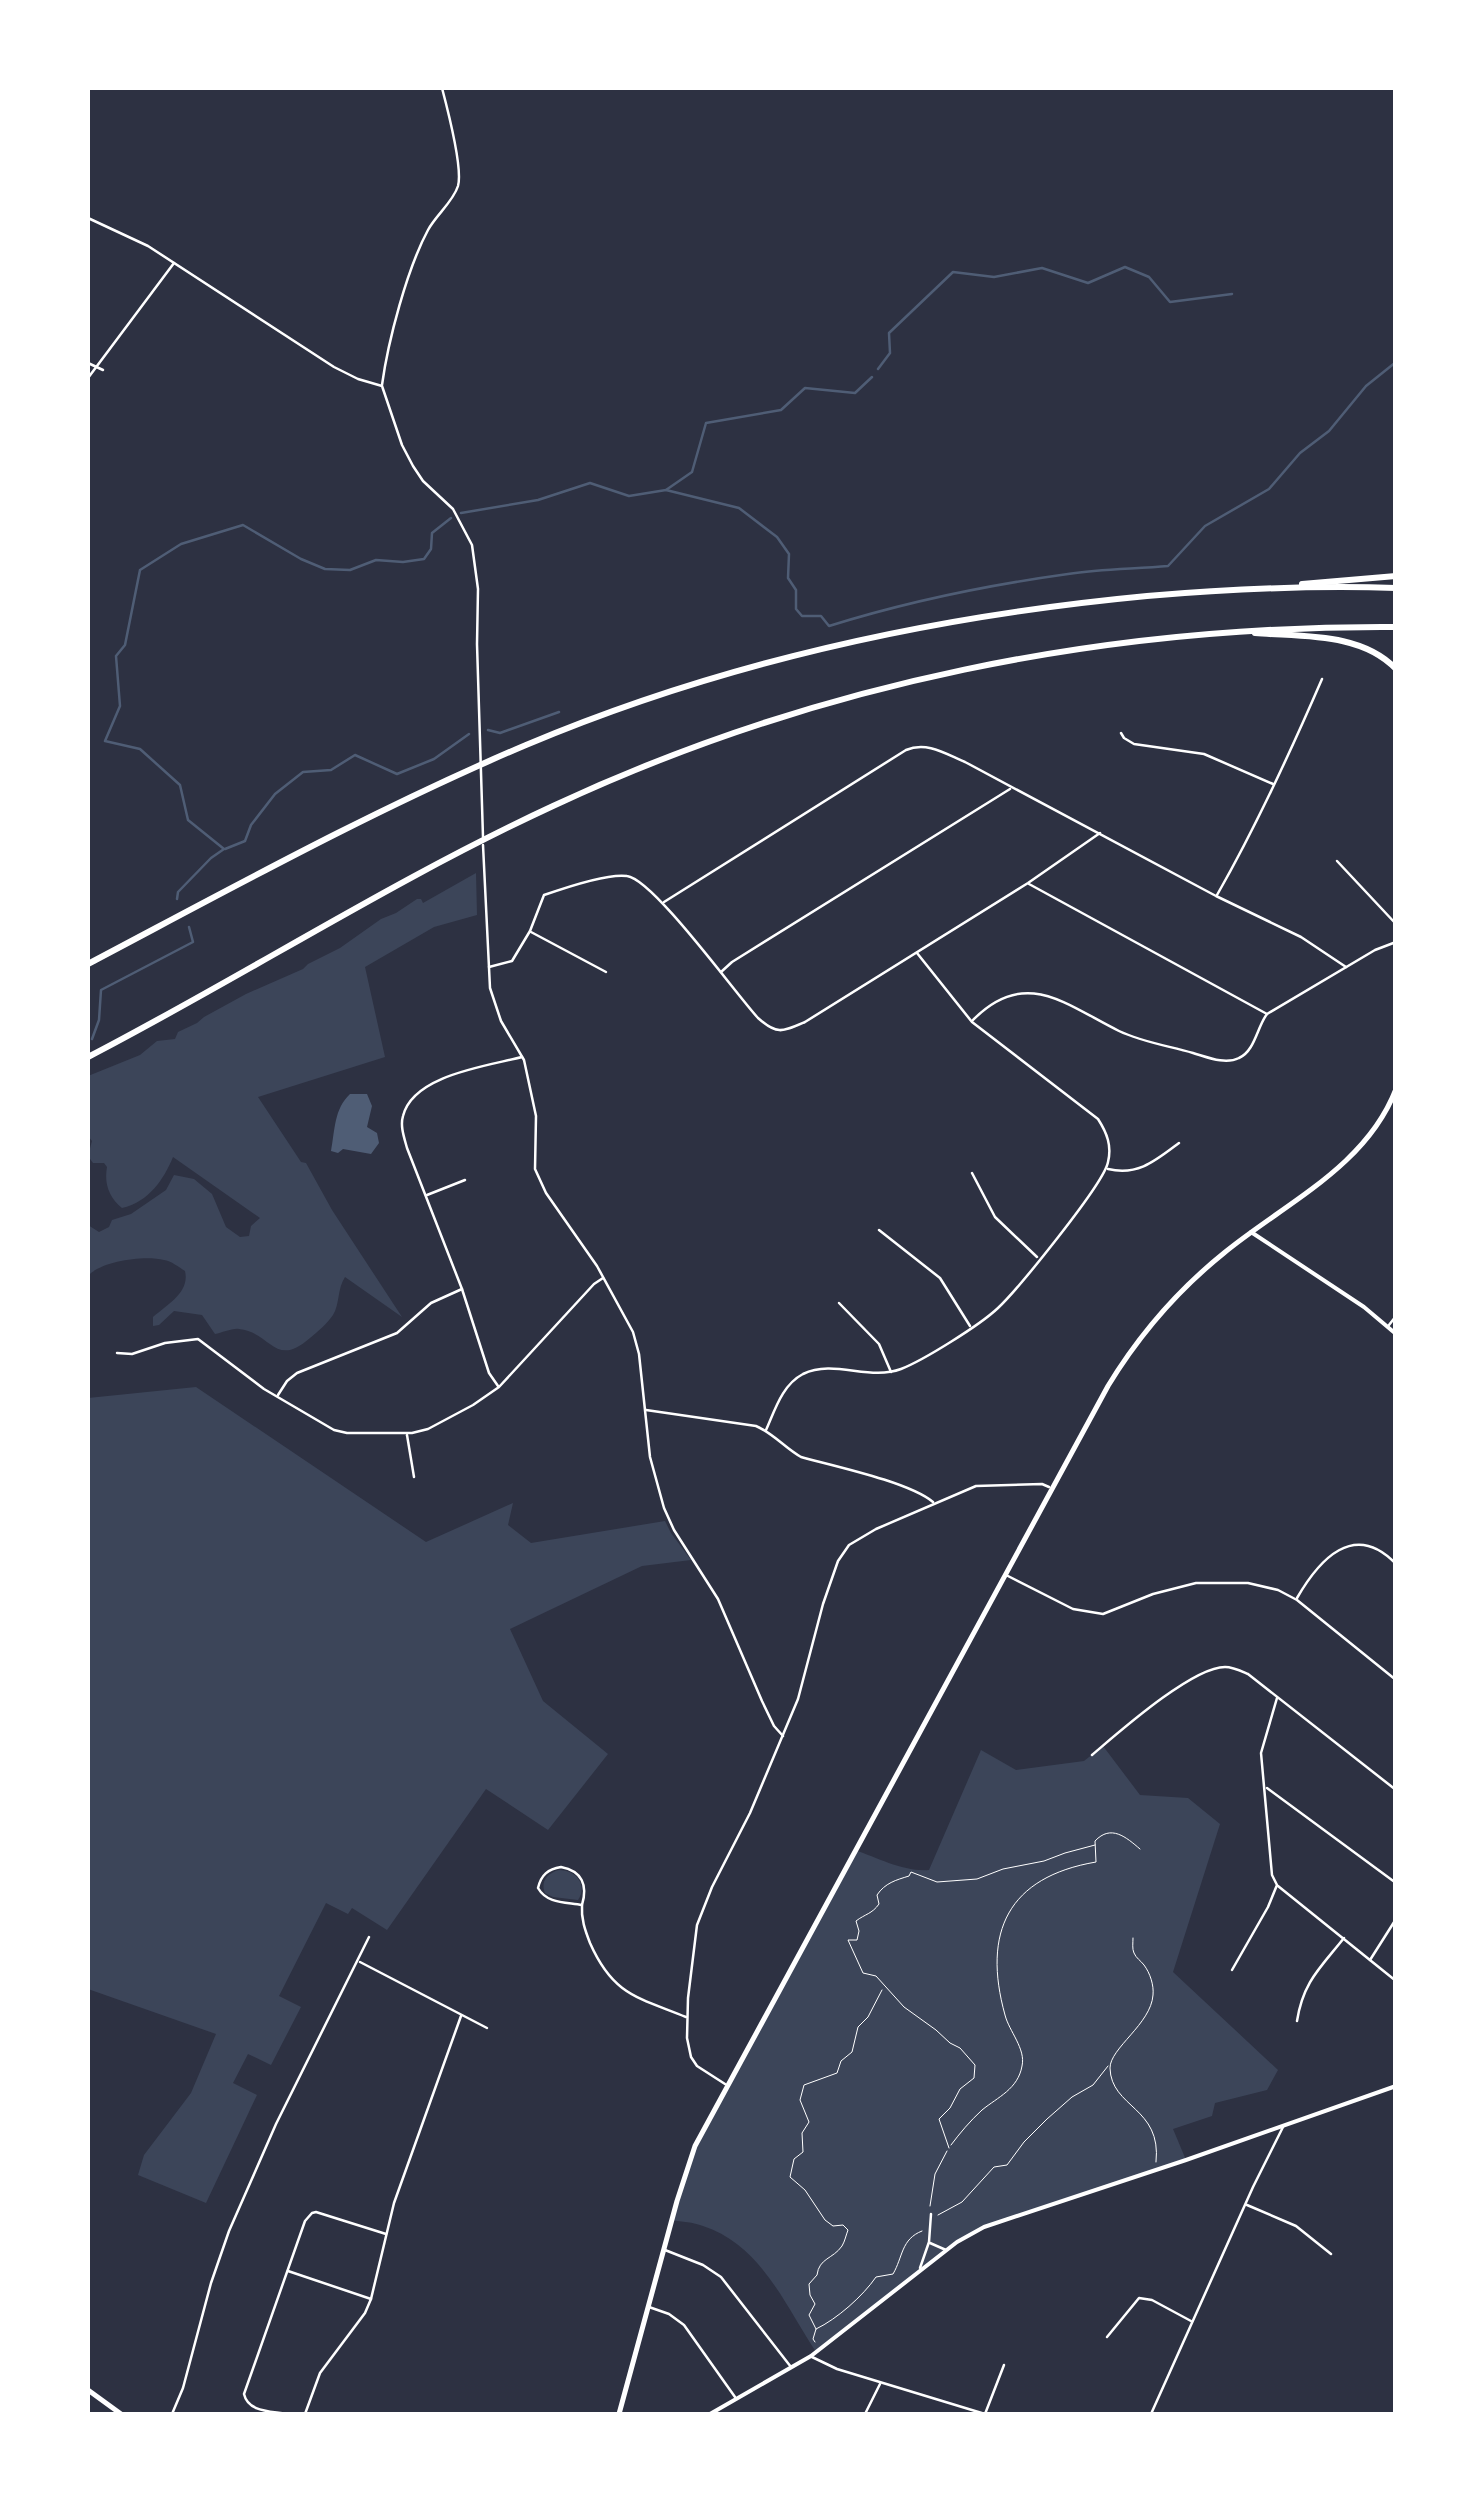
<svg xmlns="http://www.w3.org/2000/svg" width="1483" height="2502" viewBox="0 0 1483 2502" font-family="'Exo 2',sans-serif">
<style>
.green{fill:#3c4559}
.water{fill:#4f5d75}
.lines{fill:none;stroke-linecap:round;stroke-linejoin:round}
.stream{stroke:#4f5d75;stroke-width:2.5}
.path{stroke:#fff;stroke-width:1}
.minor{stroke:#fff;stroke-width:2.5}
.tertiary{stroke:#fff;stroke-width:4}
.secondary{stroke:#fff;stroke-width:5}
.primary{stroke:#fff;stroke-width:5}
.motorway{stroke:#fff;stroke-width:6}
</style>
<rect width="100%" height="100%" fill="#2d3142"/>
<!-- green -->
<g class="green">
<path d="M476 873 477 915 434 927 365 967 385 1057 258 1097 301 1162 306 1163 332 1210 402 1317 345 1277C337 1289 340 1304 333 1315 327 1324 317 1332 310 1338 275 1369 271 1332 239 1329 232 1328 222 1333 215 1334L202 1315 174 1311 159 1325 153 1326V1317C168 1304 190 1292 185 1271 179 1267 171 1261 164 1260 144 1255 101 1261 88 1276V1225L99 1232 109 1227 112 1220 131 1214 166 1190 174 1175 194 1179 212 1194 226 1227 240 1237 249 1236 251 1226 260 1218 173 1157C164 1179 149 1202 122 1208 109 1197 104 1184 107 1167L104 1163H93L88 1156 92 1141 88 1136V1076L140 1055 157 1041 175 1039 178 1032 197 1023 204 1017 246 994 303 969 308 964 340 948 381 919 396 913 417 899H421L423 903Z"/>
<path d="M196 1387 426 1542 513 1503 508 1525 531 1543 665 1521 671 1533 691 1560 642 1566 510 1629 543 1701 608 1754 548 1830 486 1789 387 1930 352 1908 348 1914 326 1903 279 1996 301 2007 271 2065 248 2054 233 2083 257 2095 206 2203 138 2175 144 2155 191 2093 216 2034 88 1989V1398Z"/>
<path d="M1103 1746 1140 1795 1188 1798 1220 1824 1173 1972 1278 2070 1267 2090 1215 2103 1212 2116 1173 2129 1186 2160 971 2233 816 2352C785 2305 761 2245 703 2226 693 2222 682 2222 672 2220L695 2145 855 1850C878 1858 904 1872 929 1870L981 1750 1016 1770 1084 1761Z"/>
<path d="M559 1870C576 1870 588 1885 578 1900L553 1897 545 1893C540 1881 548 1873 559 1870Z"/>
</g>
<!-- water -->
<path class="water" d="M350 1094H367L372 1106 367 1127 377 1133 379 1143 371 1154 343 1149 338 1153 331 1151C335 1130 334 1109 350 1094Z"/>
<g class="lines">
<!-- stream -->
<g class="stream">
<path d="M878 369 890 353 889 333 953 272 994 277 1042 268 1088 283 1125 267 1149 277 1170 302 1232 294"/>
<path d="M666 490 739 508 777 537 789 554 788 578 796 590V609L802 616H821L829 626C906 602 988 585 1068 574 1101 569 1135 569 1168 566L1205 526 1269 489 1300 453 1329 431 1366 386 1396 362"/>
<path d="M461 513 538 500 590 483 629 496 666 490 692 472 706 423 781 410 805 388 855 393 872 377"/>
<path d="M488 730 500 733 559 712"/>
<path d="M225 849 245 841 251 825 275 794 303 772 331 770 355 755 397 774 434 759 469 734"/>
<path d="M177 899 178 892 211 858 224 849 188 820 180 785 140 749 105 741 120 706 116 656 125 645 140 570 181 544 243 525 301 559 325 569 350 570 376 560 403 562 424 559 431 549 432 533 451 518"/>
<path d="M92 1039 99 1020 101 990 193 942 189 927"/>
</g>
<!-- path -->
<g class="path">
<path d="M1133 1938C1133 1943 1132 1949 1134 1953 1136 1958 1141 1961 1144 1965 1150 1973 1154 1985 1153 1995 1151 2024 1110 2048 1110 2068 1111 2108 1162 2107 1156 2162"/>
<path d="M951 2145C960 2133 970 2121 982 2110 998 2097 1018 2089 1022 2066 1026 2049 1009 2031 1005 2015 982 1932 1008 1877 1096 1862L1095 1841C1111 1824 1126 1837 1140 1849"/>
<path d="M949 2148 939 2119 950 2108 960 2089 974 2078 975 2065 960 2048 950 2043 936 2030 904 2007 876 1976 863 1973C858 1962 853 1951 848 1940H857L859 1931 856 1921C865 1914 872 1914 879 1904L877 1895C885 1883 896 1880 909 1876L911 1872 937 1882 977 1879 1003 1869 1044 1861 1065 1853 1095 1845"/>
<path d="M930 2206 935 2174 947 2151"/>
<path d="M938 2215 962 2202 994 2167 1007 2165 1024 2142 1047 2119 1072 2097 1093 2085 1108 2066"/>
<path d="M816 2329 809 2315 815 2304 810 2295 809 2284 817 2275C819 2258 833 2259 842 2246 845 2241 846 2235 848 2230L843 2225 833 2226 825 2220 805 2190 790 2177 794 2159 803 2152 802 2133 809 2122 800 2100 804 2085 837 2073 841 2061 852 2052 858 2027 868 2017 882 1990"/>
<path d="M815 2342 813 2339 816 2329C837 2319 863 2296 876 2277L893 2274C903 2257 901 2239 922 2231"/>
</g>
<!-- minor -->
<g class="minor">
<path d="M88 218 148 246 334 367 358 379 382 386 402 445 413 466 423 481 453 509 472 545 478 589 477 644 483 837"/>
<path d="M88 363 103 370"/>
<path d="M88 378 174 263"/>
<path d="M382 385C388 341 407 269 428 230 436 215 453 202 458 186 463 168 447 107 442 88"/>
<path d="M1121 733 1124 738 1134 744 1204 754 1273 784"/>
<path d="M483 845 490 988 501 1021 524 1060 536 1116 535 1169 546 1193 597 1266 633 1332 639 1354 650 1457 664 1508 674 1530 718 1599 762 1701 774 1726 783 1736"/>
<path d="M1337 861 1396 924"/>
<path d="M1029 884 1267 1014"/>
<path d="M1217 895C1257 825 1290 753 1322 679"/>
<path d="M664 902 906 750C927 741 946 754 965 762L1216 896 1301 937 1346 967"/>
<path d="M531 932 606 972"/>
<path d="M489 967 512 961 530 931 544 895C564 888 607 873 627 876 653 879 735 993 758 1018 777 1035 782 1032 805 1022L1028 883 1100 833"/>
<path d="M721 972 732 962 1010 789"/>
<path d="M972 1021C1025 966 1066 1005 1119 1031 1142 1042 1169 1046 1193 1053 1207 1057 1225 1065 1239 1058 1255 1051 1257 1027 1267 1014L1375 950 1396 942"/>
<path d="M1108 1169C1138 1176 1155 1161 1179 1143"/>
<path d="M972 1173 995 1217 1037 1257"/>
<path d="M427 1195 465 1180"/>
<path d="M879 1230 940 1278 970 1326"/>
<path d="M839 1303 879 1344 891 1372"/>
<path d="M1389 1325 1396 1316"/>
<path d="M117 1353 132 1354 165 1343 198 1339 264 1389 334 1430 347 1433H412L428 1429 473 1405 499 1387 594 1284 603 1278"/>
<path d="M498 1386 489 1373 462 1289 407 1148C404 1137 400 1126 403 1116 413 1075 487 1066 522 1057"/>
<path d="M278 1395 287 1381 297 1373 397 1333 431 1303 462 1289"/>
<path d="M646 1410 756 1426C773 1433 785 1448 801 1457 834 1466 909 1482 933 1502"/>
<path d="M766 1430C775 1410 782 1385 803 1374 834 1359 869 1381 901 1369 924 1360 980 1325 998 1308 1017 1290 1104 1184 1108 1162 1112 1146 1107 1133 1098 1119L972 1022 917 953"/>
<path d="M407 1435 414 1477"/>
<path d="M1006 1575 1073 1609 1103 1614 1153 1594 1196 1583H1248L1278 1590 1297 1600 1396 1680"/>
<path d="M1297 1598C1319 1560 1354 1520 1396 1564"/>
<path d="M1092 1755C1118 1733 1192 1667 1225 1667 1233 1667 1241 1671 1248 1674L1396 1790"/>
<path d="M1267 1788 1396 1883"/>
<path d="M561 1867C582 1871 588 1885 582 1905 566 1902 547 1904 538 1888 541 1875 548 1869 561 1867Z"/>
<path d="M1278 1886 1396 1981"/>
<path d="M582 1905C581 1919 585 1930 590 1943 613 1995 637 1997 686 2017"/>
<path d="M1370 1960 1396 1919"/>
<path d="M360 1962 487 2028"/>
<path d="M1232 1970 1268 1907 1277 1885 1272 1875 1261 1753 1277 1698"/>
<path d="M1297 2021C1303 1982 1320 1968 1344 1938"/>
<path d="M725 2084 697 2066 691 2057 687 2038 688 1998 697 1925 712 1887 750 1813 798 1699 823 1604 838 1561 849 1545 876 1529 976 1486 1042 1484 1049 1487"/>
<path d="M1247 2205 1296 2226 1331 2254"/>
<path d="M930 2243 946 2250"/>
<path d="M665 2250 703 2265 721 2277 791 2367"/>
<path d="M920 2268 929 2242 931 2214"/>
<path d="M288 2271 371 2299"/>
<path d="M649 2307 669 2314 684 2325 735 2397"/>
<path d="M1107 2337 1139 2298 1152 2300 1191 2321"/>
<path d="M812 2357 837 2369 985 2414 1004 2365"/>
<path d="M172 2414 183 2388 211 2283 229 2231 276 2124 369 1937"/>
<path d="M286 2414C270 2411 248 2412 244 2394L305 2221 312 2213 316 2212 386 2234"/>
<path d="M305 2414 320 2373 365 2313 371 2299 394 2203 461 2016"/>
<path d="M865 2414 880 2384"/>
<path d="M1151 2414 1253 2187 1283 2127"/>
</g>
<!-- tertiary -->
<g class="tertiary">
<path d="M1251 1232 1364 1307 1396 1334"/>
<path d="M710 2414 811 2356 957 2242 984 2227 1186 2160 1396 2086"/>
</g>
<!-- secondary -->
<path class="secondary" d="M88 2390 121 2414"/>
<!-- primary -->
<path class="primary" d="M619 2414 677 2201 695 2146 1108 1386C1139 1335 1178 1290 1224 1253 1285 1203 1366 1167 1396 1089"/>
<!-- motorway -->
<g class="motorway">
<path d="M1302 584 1396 576"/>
<path d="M1255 633C1301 637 1361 632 1396 669"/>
<path d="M88 964C232 888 375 809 526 745 723 662 935 616 1147 596 1230 589 1312 585 1396 588"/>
<path d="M88 1057C244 976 393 880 553 806 816 683 1106 625 1396 627"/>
</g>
</g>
<!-- border -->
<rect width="1483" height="2502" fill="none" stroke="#ffffff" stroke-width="180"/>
</svg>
